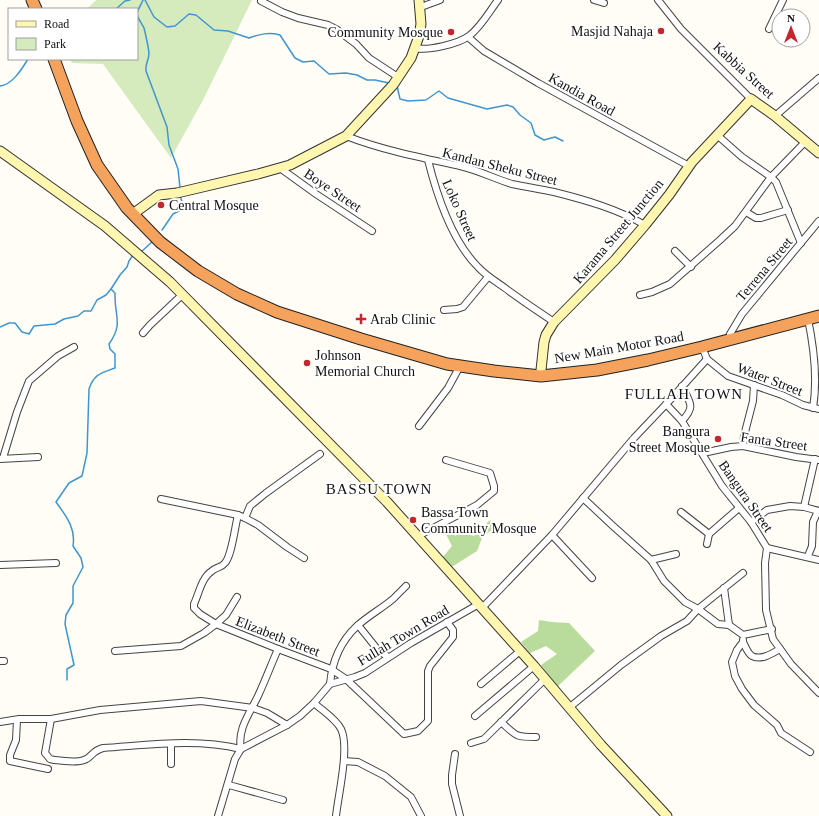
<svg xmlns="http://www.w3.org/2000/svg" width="819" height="816" viewBox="0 0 819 816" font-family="'Times New Roman',serif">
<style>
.green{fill:#d5ebbd}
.forest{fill:#b9dc9c}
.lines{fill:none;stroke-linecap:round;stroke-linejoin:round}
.stream{stroke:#3f96cf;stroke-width:1.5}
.street-casing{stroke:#444;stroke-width:8}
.secondary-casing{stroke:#333;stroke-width:11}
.highway-casing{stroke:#222;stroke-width:13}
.street{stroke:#fff;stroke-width:6}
.secondary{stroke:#fff6b0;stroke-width:9}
.highway{stroke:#f5a25d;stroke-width:11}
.poi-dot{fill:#c4262e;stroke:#fff;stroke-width:1.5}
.labels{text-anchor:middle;stroke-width:4;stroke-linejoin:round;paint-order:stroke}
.poi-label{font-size:14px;fill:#111;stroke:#fff;text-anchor:start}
.street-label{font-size:14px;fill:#111;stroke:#fff}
.neighbourhood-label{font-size:15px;letter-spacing:1px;fill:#111;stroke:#fff}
</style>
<rect width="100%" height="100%" fill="#fffdf5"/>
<!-- green -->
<path class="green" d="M96 0H252L203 100 171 158 103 64 72 63 70 59H137V9H87Z"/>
<!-- forest -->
<g class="forest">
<path d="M490 520 496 526 482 538 477 551 450 568 442 558 452 546 444 530 448 527 455 536 460 532 474 536Z"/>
<path d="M539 620 552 622 569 623 595 651 557 687 541 665 557 654 546 646 530 653 521 642 538 631Z"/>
</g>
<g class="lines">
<!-- stream -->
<g class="stream">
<path d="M143 0C142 3 137 11 137 14 138 19 142 24 144 28 146 36 148 45 149 53 149 60 145 64 146 71L167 127 169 145 178 169 180 188"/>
<path d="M145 0 154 17 167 27 175 26 189 14 196 15 214 30 228 31 249 38C260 34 269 32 280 35L295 58 303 62 314 61 329 74 346 73 357 75 367 80H375L389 83"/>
<path d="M116 9 125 1 130 0"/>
<path d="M0 86C12 85 22 69 28 59"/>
<path d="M397 86 400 99 408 101 426 100 439 91 448 98 487 109 507 105 513 107 520 115 531 123 535 135 544 140 555 137 563 141"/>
<path d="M162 230 173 214 181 210 183 204 180 196"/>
<path d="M141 252 153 241"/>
<path d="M0 327 9 323H15L22 332 29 334 34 326 55 324 64 319 78 316 84 311H91L97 300 106 295 111 289 120 275 127 267 129 261 133 255"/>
<path d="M67 680V669L74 665 65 624 66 615 73 603V586L83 567 81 558 73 546C76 528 66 516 56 502L69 483 82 476 87 453 89 389C94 374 101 373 115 368V354L110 349 109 344C124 323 114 316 115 293L111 289"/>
</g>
<!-- street casing -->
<g class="street-casing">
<g id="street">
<path d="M594 0 604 3"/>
<path d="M658 0 681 29 751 99"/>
<path d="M261 1 282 12 298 18 328 25 336 29 356 44 369 58 398 77"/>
<path d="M421 7 440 0"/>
<path d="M769 29 783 0"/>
<path d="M468 37 484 51 538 83 689 166"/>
<path d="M415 48C428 51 458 44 469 36 481 27 489 12 498 0"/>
<path d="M775 116 819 78"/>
<path d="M717 135 742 157 771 177 776 182 801 243"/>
<path d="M346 136C382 150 422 158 460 166 478 170 495 179 512 184 526 187 540 189 554 192 586 200 617 209 645 225"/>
<path d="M428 160C437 196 452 241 478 267 487 277 499 283 509 291 524 302 539 312 554 322"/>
<path d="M280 168 316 194 372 231"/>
<path d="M746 212 756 218H761L788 210"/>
<path d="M675 251 691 267"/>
<path d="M640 295 652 292 670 284 720 240 735 226 771 177 806 141"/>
<path d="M444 310 457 309 463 307 488 277"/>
<path d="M808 319C814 348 818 378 813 408"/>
<path d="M143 333 150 325 182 295"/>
<path d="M730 334 742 314 819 221"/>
<path d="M702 347 707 359 728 376 782 395 803 405 819 409"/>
<path d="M682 386C690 403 696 406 682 421"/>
<path d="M666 404 682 421 722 486 751 522 767 548 765 563 766 610 773 639 791 664 819 693"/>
<path d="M419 426 448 388 460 366"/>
<path d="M743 446 744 436 753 401 754 385"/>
<path d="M703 453 731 447 743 446 796 457 819 460"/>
<path d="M3 458 17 412 29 381 58 356 74 347"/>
<path d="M0 459 38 457"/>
<path d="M583 498 613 526 651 560 664 581 685 602 698 609 718 624 729 625 743 635 772 629"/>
<path d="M161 499 238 515 245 518 250 506 266 493 320 454"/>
<path d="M804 507 815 459"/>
<path d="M681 512 709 534 707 544"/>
<path d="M238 515C235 526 232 555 225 563 221 568 216 567 212 571 202 577 199 593 194 604V608L200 614 216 624 278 649 331 669 346 679 404 734 418 731 428 721V671L430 666 453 637V630L447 622"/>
<path d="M245 518 258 525 287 547 304 558"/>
<path d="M751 522 767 510 790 506 804 507 819 511"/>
<path d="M709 534 739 508"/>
<path d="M552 535 592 578"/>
<path d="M418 536 477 505 494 491V486L490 473 446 460"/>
<path d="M767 548 819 560"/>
<path d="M808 556 812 546 813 522 818 511"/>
<path d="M651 560 676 554"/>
<path d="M0 565 56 563"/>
<path d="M724 588 729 625"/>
<path d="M482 608 552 535 634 438 671 399 707 359"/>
<path d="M358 625 378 650 388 657"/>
<path d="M743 640V642C745 646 748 654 752 656 761 661 773 653 780 649"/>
<path d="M743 642 737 650 732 662 735 676 742 689 754 705 777 725 781 733 810 752"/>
<path d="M115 651 181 646 204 633 216 624 226 615 237 597"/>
<path d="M0 661H4"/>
<path d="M330 684C332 662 341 641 357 626 368 616 381 609 393 599 397 595 402 590 406 586"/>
<path d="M481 684 520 651"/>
<path d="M314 703C323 711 336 719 341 729 350 747 338 796 336 816"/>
<path d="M570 707 621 665 661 636 687 621 698 609 743 573"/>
<path d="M475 716 534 666"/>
<path d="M51 719 45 753 50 759 54 760C62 761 77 763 84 760 92 758 91 751 103 748 149 745 196 738 241 749 237 729 250 713 258 696 265 681 271 665 278 649"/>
<path d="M17 720 16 740 10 755V761L48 769"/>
<path d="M0 722 19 719H51L100 710 201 701 253 708 267 713 287 725"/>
<path d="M501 722C517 736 514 737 536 737"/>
<path d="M471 743 484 739 545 679"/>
<path d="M455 754 452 775V784L460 816"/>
<path d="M344 761 358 762 385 776 411 797 421 816"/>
<path d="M171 764V744"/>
<path d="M229 785 283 800"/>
<path d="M218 816 235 759 241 749 287 725 300 716 314 703 330 684 355 677 365 673 411 643 479 604"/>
</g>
</g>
<!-- secondary casing -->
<g class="secondary-casing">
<g id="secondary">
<path d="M0 151 105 226 170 282 387 502 534 666 601 745 667 816"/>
<path d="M137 211 159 195 177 193 258 174 290 165 346 136 393 85 411 58 419 36 421 24 419 0"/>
<path d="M541 370 544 342 546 335 554 322 615 260 645 225 669 195 692 162 751 99 775 116 819 153"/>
</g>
</g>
<!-- highway casing -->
<g class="highway-casing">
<g id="highway">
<path d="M32 0 36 9"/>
<path d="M54 59 77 121 97 165 127 208 160 242 198 271 237 294 277 312 361 339 447 364 494 371 541 376 597 370 648 360 702 347 819 316"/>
</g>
</g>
<!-- street -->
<use href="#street" class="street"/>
<!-- secondary -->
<use href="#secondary" class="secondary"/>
<!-- highway -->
<use href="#highway" class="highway"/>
</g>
<!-- markers -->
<g class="poi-dot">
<circle cx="661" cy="31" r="4"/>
<circle cx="451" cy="32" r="4"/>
<circle cx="161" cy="205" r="4"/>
<path d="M359 313h4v4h4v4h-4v4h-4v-4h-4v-4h4z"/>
<circle cx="307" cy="363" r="4"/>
<circle cx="718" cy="439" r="4"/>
<circle cx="413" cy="520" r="4"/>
</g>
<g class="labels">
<!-- poi labels -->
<g class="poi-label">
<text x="653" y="36" text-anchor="end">Masjid Nahaja</text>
<text x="443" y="37" text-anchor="end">Community Mosque</text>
<text x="169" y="210">Central Mosque</text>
<text x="370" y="324">Arab Clinic</text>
<text x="315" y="360">Johnson<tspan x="315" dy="16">Memorial Church</tspan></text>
<text x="710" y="436" text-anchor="end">Bangura<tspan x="710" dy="16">Street Mosque</tspan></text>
<text x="421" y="517">Bassa Town<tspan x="421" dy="16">Community Mosque</tspan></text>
</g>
<!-- street labels -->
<g class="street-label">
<text transform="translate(744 70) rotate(42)" y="5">Kabbia Street</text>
<text transform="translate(582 94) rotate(29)" y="5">Kandia Road</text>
<text transform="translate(500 166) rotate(14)" y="5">Kandan Sheku Street</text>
<text transform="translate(333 190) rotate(34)" y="5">Boye Street</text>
<text transform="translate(460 210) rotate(66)" y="5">Loko Street</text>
<text transform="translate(618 231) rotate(-50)" y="5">Karama Street Junction</text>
<text transform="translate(764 269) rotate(-50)" y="5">Terrena Street</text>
<text transform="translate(619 347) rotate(-10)" y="5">New Main Motor Road</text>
<text transform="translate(770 379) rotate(21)" y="5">Water Street</text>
<text transform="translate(774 441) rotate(8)" y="5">Fanta Street</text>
<text transform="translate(746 496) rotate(55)" y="5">Bangura Street</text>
<text transform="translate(403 635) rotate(-31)" y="5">Fullah Town Road</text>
<text transform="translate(278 636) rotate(21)" y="5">Elizabeth Street</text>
</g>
<!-- neighbourhood labels -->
<g class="neighbourhood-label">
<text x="684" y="399">FULLAH TOWN</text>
<text x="379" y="494">BASSU TOWN</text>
</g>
</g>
<!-- legend -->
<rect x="8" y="8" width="130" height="52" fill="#ffffff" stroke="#a0a0a0"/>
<rect x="16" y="21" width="20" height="6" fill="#fff6b0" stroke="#a0a0a0"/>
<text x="44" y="28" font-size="12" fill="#111111">Road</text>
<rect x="16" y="38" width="20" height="12" fill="#d5ebbd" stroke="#a0a0a0"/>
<text x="44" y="48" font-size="12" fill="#111111">Park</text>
<!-- north arrow -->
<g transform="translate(791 28)"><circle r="19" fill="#ffffff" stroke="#a0a0a0"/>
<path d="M0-3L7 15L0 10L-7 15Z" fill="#c4262e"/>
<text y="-6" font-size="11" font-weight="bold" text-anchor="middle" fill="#111111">N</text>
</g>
</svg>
